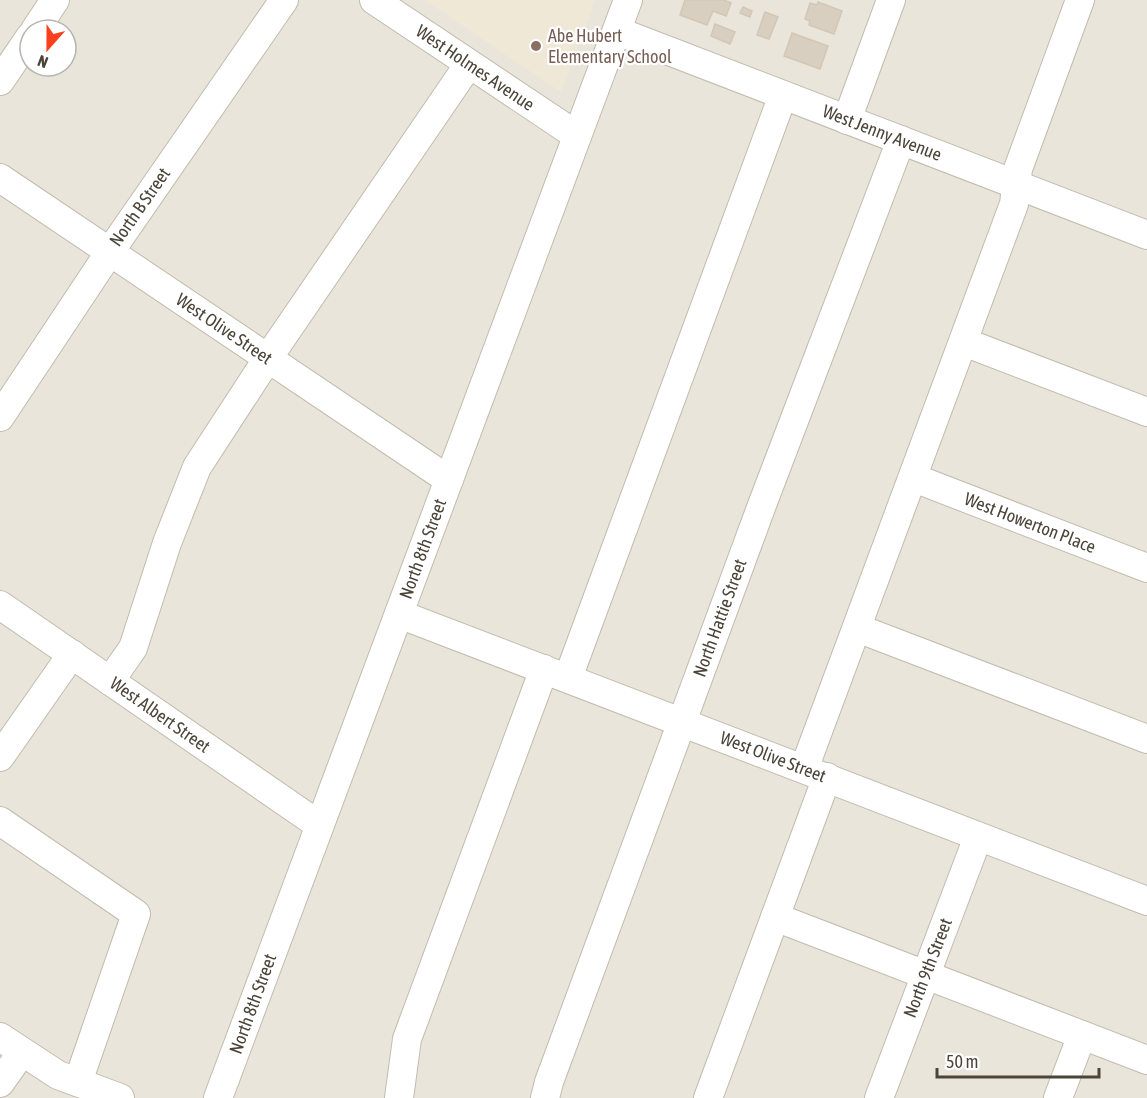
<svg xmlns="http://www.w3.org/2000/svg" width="1147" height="1098" viewBox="0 0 1147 1098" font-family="'Asap Condensed',sans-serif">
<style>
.residential{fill:#eae5da;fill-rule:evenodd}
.education{fill:#efe8d6}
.building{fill:#d8cfc1;stroke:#d3c7b4;stroke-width:1.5}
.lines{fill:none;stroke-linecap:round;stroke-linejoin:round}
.minor-casing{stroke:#c2bbae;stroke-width:30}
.minor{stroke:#fff;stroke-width:28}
.education-dot{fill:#8d6e63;stroke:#fff;stroke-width:2}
.labels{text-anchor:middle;stroke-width:4.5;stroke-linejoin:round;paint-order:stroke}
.education-label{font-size:18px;fill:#785e54;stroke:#fff;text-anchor:start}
.street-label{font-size:18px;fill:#4b4439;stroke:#fff}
</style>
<rect width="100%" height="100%" fill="#f6f3ec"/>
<!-- residential -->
<path class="residential" d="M0 0H1147V1098H0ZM30 30H66V66H30Z"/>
<!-- education -->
<path class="education" d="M425 0H595L561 92Z"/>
<!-- building -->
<g class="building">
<path d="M685 0H724L731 3 726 16 713 11 707 25 680 15Z"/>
<path d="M818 2 842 11 834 34 809 25 810 21 805 19 810 3 817 5Z"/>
<path d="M743 7 752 11 750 17 740 13Z"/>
<path d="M765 12 778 17 769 39 757 35Z"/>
<path d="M715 24 735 32 730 44 711 36Z"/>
<path d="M792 33 828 46 820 69 784 56Z"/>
</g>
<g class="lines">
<!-- minor casing -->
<g class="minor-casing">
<g id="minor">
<path d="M374 0 576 135"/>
<path d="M35 30 55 0"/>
<path d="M617 31 1147 235"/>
<path d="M0 81 30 37"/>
<path d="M847 120 891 0"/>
<path d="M0 178 449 480"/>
<path d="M964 342 1147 412"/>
<path d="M0 417 109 253 284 0"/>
<path d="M914 478 1147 568"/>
<path d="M0 605 319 825"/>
<path d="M399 614 1147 901"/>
<path d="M857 628 1147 739"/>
<path d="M568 678 783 95"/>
<path d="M110 681 133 648 167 543 197 467 268 358 469 64"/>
<path d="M0 757 72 654"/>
<path d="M804 769 1014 204 1018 169 1080 0"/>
<path d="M0 821 136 914 78 1082"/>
<path d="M775 917 1147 1060"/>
<path d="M0 1037 58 1075 120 1098"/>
<path d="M0 1083 22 1052"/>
<path d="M218 1098 628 0"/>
<path d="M399 1098 407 1039 544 669"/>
<path d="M545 1098 549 1082 762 505 901 140"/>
<path d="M708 1098 827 777"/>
<path d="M879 1098 978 837"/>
<path d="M1058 1098 1082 1035"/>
</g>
</g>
<!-- minor -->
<use href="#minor" class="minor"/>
</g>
<!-- markers -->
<circle class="education-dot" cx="536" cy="46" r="6"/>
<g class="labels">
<!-- education labels -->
<g class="education-label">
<text x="548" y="42">Abe Hubert<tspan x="548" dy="21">Elementary School</tspan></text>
</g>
<!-- street labels -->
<g class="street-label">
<text transform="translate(475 68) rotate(34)" y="6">West Holmes Avenue</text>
<text transform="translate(882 133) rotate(21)" y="6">West Jenny Avenue</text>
<text transform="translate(140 207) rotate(-55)" y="6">North B Street</text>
<text transform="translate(224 329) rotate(34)" y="6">West Olive Street</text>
<text transform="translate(1030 523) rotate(21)" y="6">West Howerton Place</text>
<text transform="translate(423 549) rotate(-70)" y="6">North 8th Street</text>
<text transform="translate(720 618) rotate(-70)" y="6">North Hattie Street</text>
<text transform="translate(160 715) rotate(35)" y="6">West Albert Street</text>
<text transform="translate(773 757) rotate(21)" y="6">West Olive Street</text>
<text transform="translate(928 968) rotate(-69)" y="6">North 9th Street</text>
<text transform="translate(253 1004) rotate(-70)" y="6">North 8th Street</text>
</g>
</g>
<!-- north arrow -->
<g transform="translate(48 48) rotate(201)"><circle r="28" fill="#ffffff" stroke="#b7b4b0" stroke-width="1.5"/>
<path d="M0-4.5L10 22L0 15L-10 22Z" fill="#fc3f1d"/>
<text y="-9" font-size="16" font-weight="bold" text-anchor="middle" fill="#4b4439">N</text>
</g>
<!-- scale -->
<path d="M937 1068v9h162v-9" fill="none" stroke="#4b4439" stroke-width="3"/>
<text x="946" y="1068" font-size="18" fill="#4b4439" stroke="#ffffff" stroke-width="4.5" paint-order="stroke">50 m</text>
</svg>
